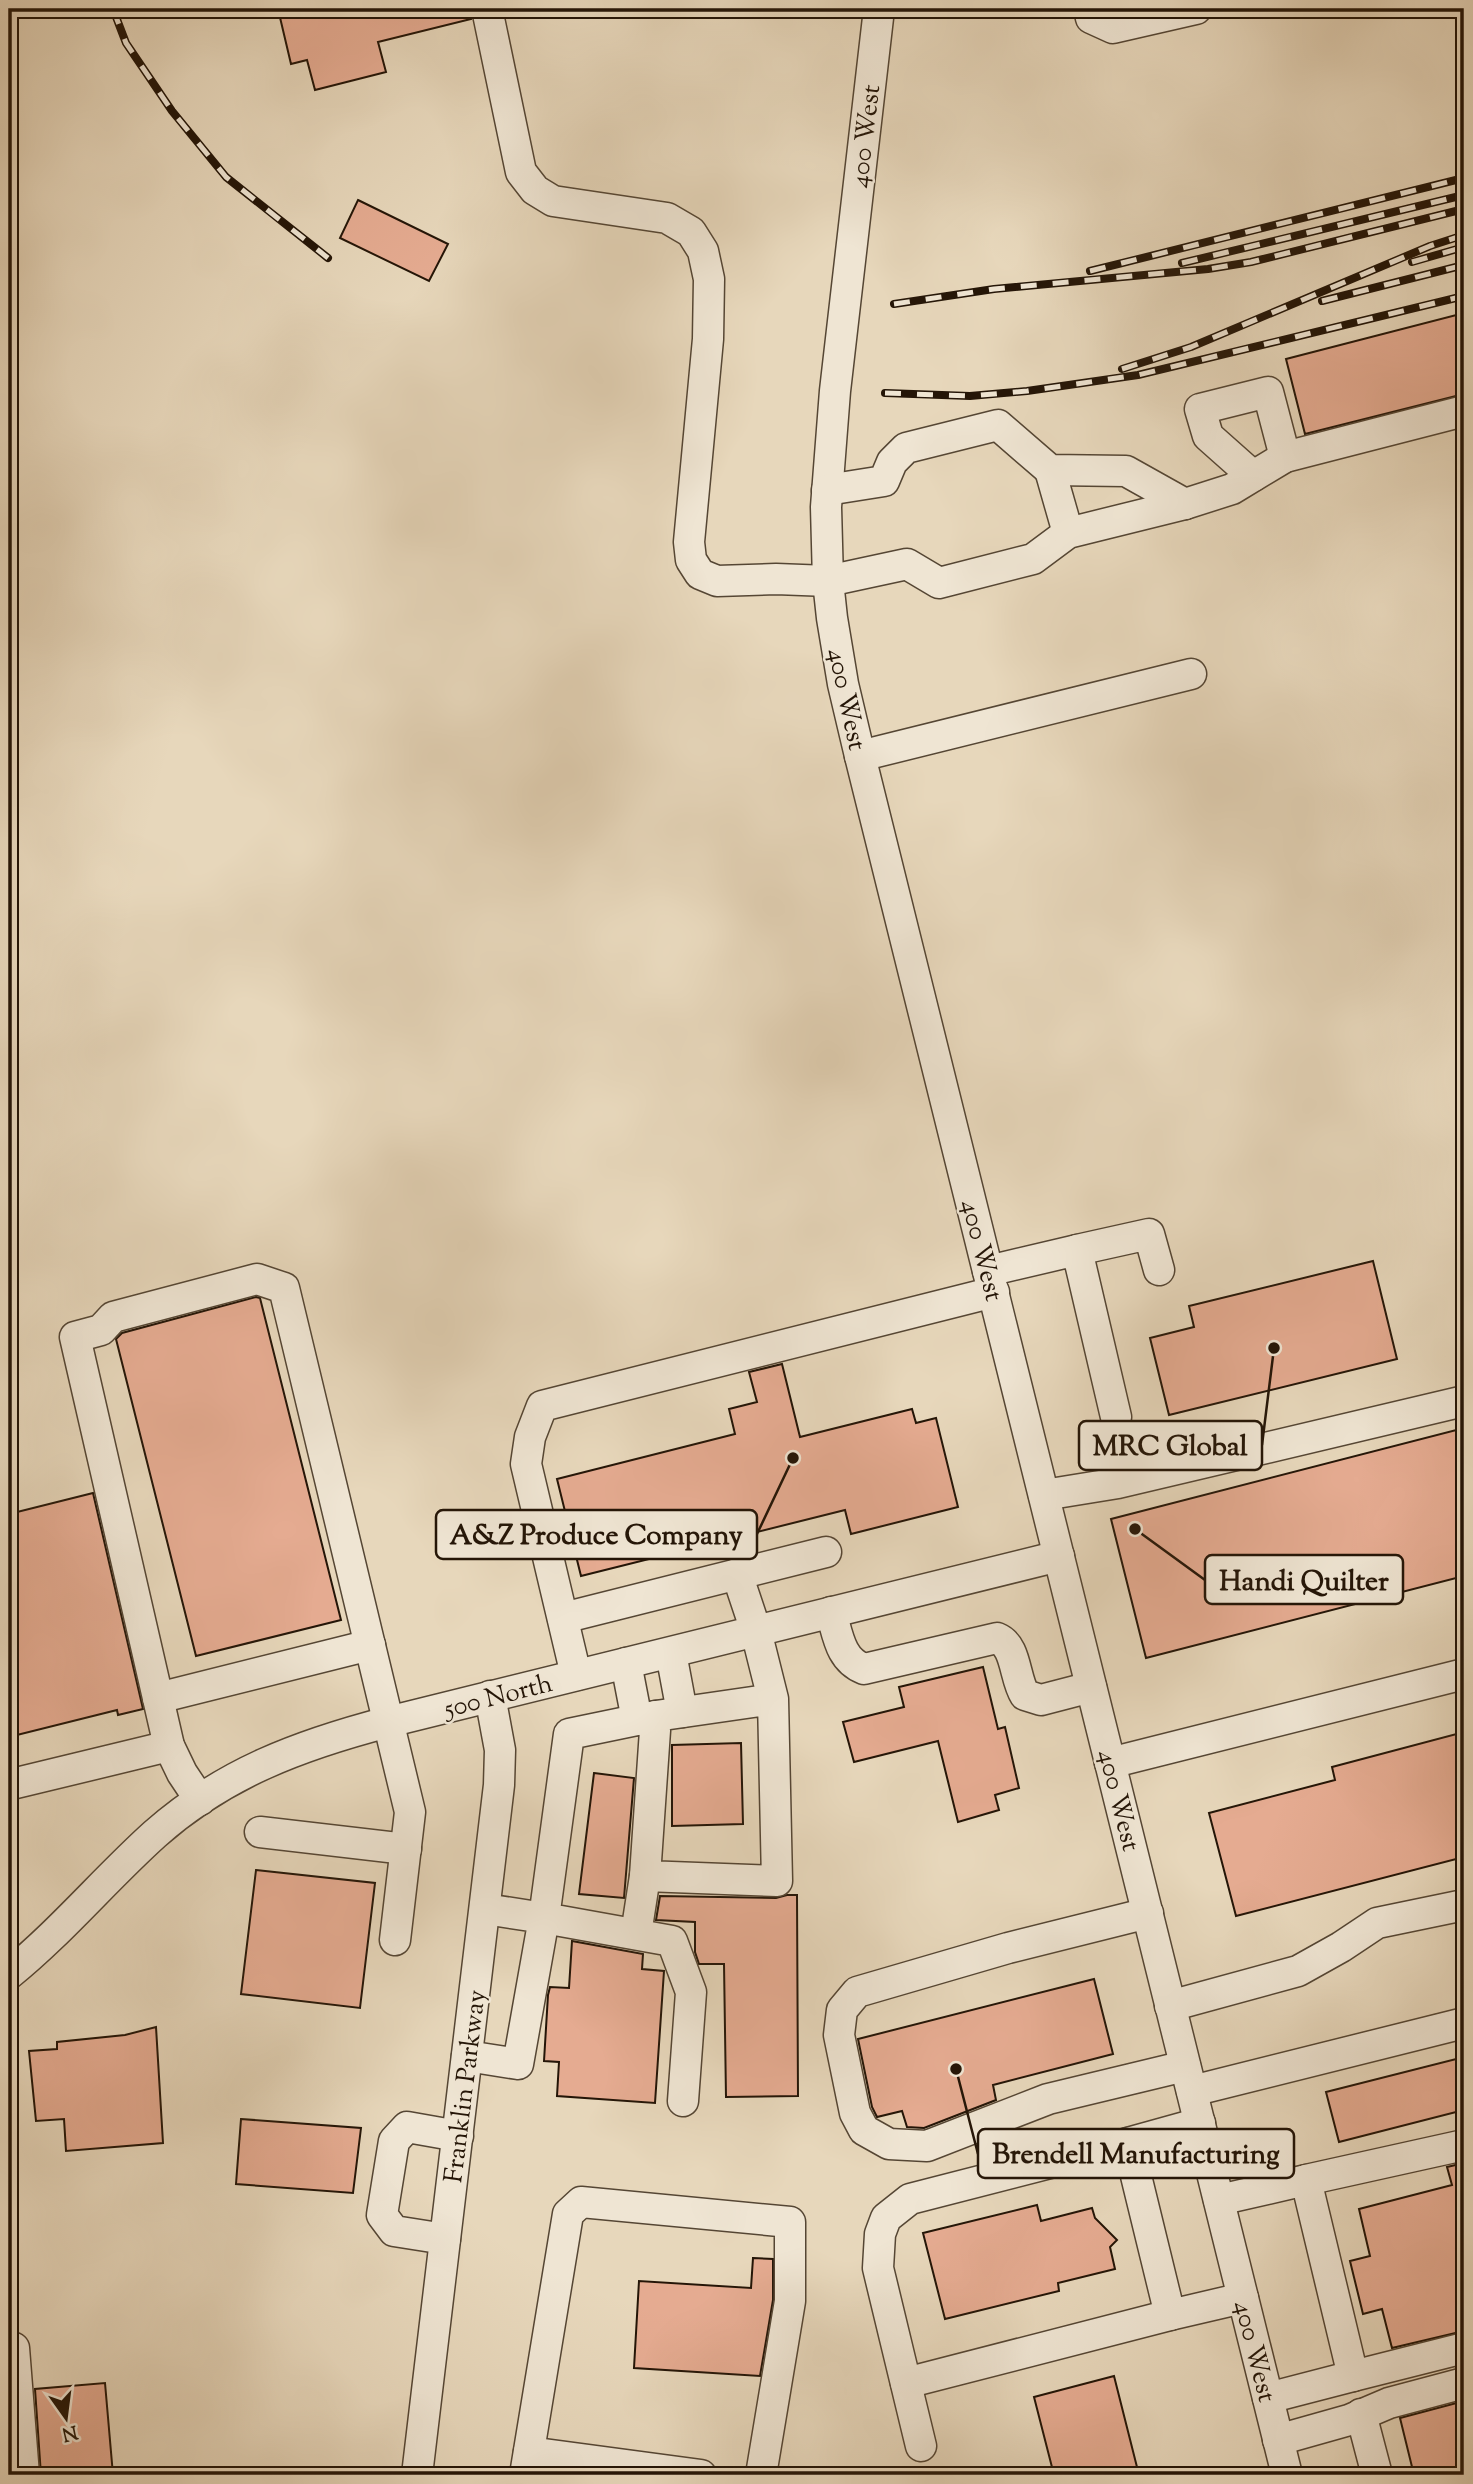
<svg xmlns="http://www.w3.org/2000/svg" width="1473" height="2484" viewBox="0 0 1473 2484" font-family="'Sorts Mill Goudy',serif">
<style>
.building{fill:#e5ab91;stroke:#241507;stroke-width:2}
.lines{fill:none;stroke-linecap:round;stroke-linejoin:round}
.minor-casing{stroke:#554634;stroke-width:33}
.minor{stroke:#efe5d3;stroke-width:30}
.rail-casing{stroke:#241507;stroke-width:8}
.rail{stroke:#efe5d3;stroke-width:5;stroke-dasharray:16;stroke-linecap:butt}
.labels{text-anchor:middle;stroke-width:5;stroke-linejoin:round;paint-order:stroke}
.street-label{font-size:26px;fill:#241507;stroke:#efe5d3}
.leader{fill:none;stroke:#241507;stroke-width:2.5}
.callout-dot{fill:#241507;stroke:#efe5d3;stroke-width:2.5}
.callout{fill:#efe5d3;stroke:#241507;stroke-width:2.5}
.callout-label{font-size:28px;text-anchor:middle;font-weight:bold;fill:#241507}
</style>
<rect width="100%" height="100%" fill="#e7d7bb"/>
<filter id="stains"><feTurbulence type="fractalNoise" baseFrequency=".00286" numOctaves="4"/><feColorMatrix values="0 0 0 0 .2 0 0 0 0 .09 0 0 0 0 .02 0 0 0 .5 -.17"/></filter>
<radialGradient id="worn" r=".72"><stop offset=".6" stop-color="#630" stop-opacity="0"/><stop offset="1" stop-color="#630" stop-opacity=".3"/></radialGradient>
<!-- building -->
<g class="building">
<path d="M278 9H470L471 19 378 42 386 72 315 90 307 60 291 64Z"/>
<path d="M358 200 448 244 429 281 340 238Z"/>
<path d="M1464 313V394L1305 434 1286 359Z"/>
<path d="M1373 1261 1397 1359 1169 1415 1150 1338 1194 1327 1189 1306Z"/>
<path d="M256 1297 260 1298 341 1620 196 1656 116 1339 122 1333Z"/>
<path d="M782 1364 800 1437 912 1409 916 1423 936 1418 958 1507 851 1534 845 1510 581 1576 557 1479 735 1434 729 1409 757 1402 749 1372Z"/>
<path d="M1464 1428V1576L1146 1658 1111 1519Z"/>
<path d="M93 1493 143 1709 118 1715 117 1710 9 1737V1514Z"/>
<path d="M983 1667 998 1729 1005 1727 1019 1788 995 1795 999 1810 958 1822 938 1741 854 1762 843 1722 904 1707 899 1687Z"/>
<path d="M1464 1732V1857L1236 1916 1209 1813 1335 1780 1332 1767Z"/>
<path d="M741 1743 743 1824 672 1826V1745Z"/>
<path d="M594 1773 634 1778 624 1898 579 1894Z"/>
<path d="M256 1870 375 1883 360 2008 241 1994Z"/>
<path d="M787 1895H797L798 2096 726 2097 724 1964H699L695 1952V1922L656 1920 660 1896 776 1898Z"/>
<path d="M572 1941 643 1954 642 1969 664 1971 655 2103 557 2096 559 2062 544 2061 548 1995 550 1987 569 1988Z"/>
<path d="M1094 1979 1113 2054 993 2085 996 2100 924 2128 907 2127 902 2111 877 2117 872 2107 858 2039Z"/>
<path d="M156 2027 163 2143 66 2151 64 2119 36 2121 29 2051 57 2049V2042L125 2035Z"/>
<path d="M1464 2057V2110L1339 2142 1326 2092Z"/>
<path d="M241 2119 361 2128 353 2193 236 2184Z"/>
<path d="M1464 2163V2331L1392 2348 1382 2309 1363 2314 1350 2261 1370 2256 1359 2209 1452 2185 1447 2167Z"/>
<path d="M1037 2205 1041 2221 1092 2208 1095 2218 1117 2240 1110 2247 1115 2269 1058 2283 1059 2291 945 2319 923 2233Z"/>
<path d="M753 2258 773 2259V2300L760 2376 634 2368 639 2281 751 2288Z"/>
<path d="M1114 2376 1139 2475H1054L1034 2397Z"/>
<path d="M105 2383 113 2475H41L35 2389Z"/>
<path d="M1464 2401V2475H1414L1400 2418Z"/>
</g>
<g class="lines">
<!-- minor casing -->
<g class="minor-casing">
<g id="minor">
<path d="M487 9 521 172 535 190 553 201 667 218 691 232 703 251 709 279 708 339 689 542 691 560 700 574 717 581 776 579 828 581 907 564 939 583 1033 559 1068 533 1185 504 1232 489 1285 457 1464 411"/>
<path d="M879 9 835 391 826 507 828 581 832 618 843 684 860 756 1287 2475"/>
<path d="M1089 9 1091 18 1113 28 1196 9"/>
<path d="M1050 470 1068 533"/>
<path d="M1253 476 1208 436 1200 409 1268 392 1285 457"/>
<path d="M827 490 884 481 892 462 906 448 998 425 1050 470 1126 471 1185 504"/>
<path d="M860 756 1191 674"/>
<path d="M1077 1250 1149 1234 1159 1270"/>
<path d="M988 1271 1077 1250 1116 1417"/>
<path d="M1044 1495 1118 1483 1464 1401"/>
<path d="M737 1574 756 1631 773 1699 777 1881 645 1876 656 1716 773 1699"/>
<path d="M831 1612C838 1635 840 1660 864 1669L997 1638C1017 1646 1014 1678 1025 1695L1041 1700 1091 1687"/>
<path d="M563 1618 826 1552"/>
<path d="M671 1653 682 1712"/>
<path d="M626 1663 637 1720"/>
<path d="M576 1675 526 1464 530 1437 542 1406 994 1292"/>
<path d="M158 1698 370 1645"/>
<path d="M656 1716 569 1734 544 1918 672 1941 691 1992 683 2101"/>
<path d="M1110 1763 1464 1674"/>
<path d="M12 1784 169 1746"/>
<path d="M200 1800 182 1773 169 1746 75 1337 101 1330 113 1317 257 1279 284 1288 410 1812 395 1940"/>
<path d="M260 1832 406 1849"/>
<path d="M1148 1913 1008 1948 857 1992 842 2010 839 2035 855 2113 864 2130 889 2144 927 2146 1048 2099 1185 2066"/>
<path d="M636 1934 645 1876"/>
<path d="M9 1974C61 1932 105 1879 155 1834 224 1773 300 1745 388 1722L1059 1556"/>
<path d="M1170 2006 1298 1971 1341 1947 1377 1923 1464 1905"/>
<path d="M467 2056 518 2064 544 1918 485 1909"/>
<path d="M1192 2091 1464 2023"/>
<path d="M1200 2123 1128 2143 1170 2315 1243 2298"/>
<path d="M1306 2180 1464 2145"/>
<path d="M1219 2200 1306 2180 1353 2376 1268 2398"/>
<path d="M445 2239 394 2231 382 2215 394 2141 407 2127 458 2136"/>
<path d="M9 2348H14L24 2475"/>
<path d="M1353 2376 1464 2348"/>
<path d="M906 2383 1170 2315"/>
<path d="M1361 2414 1377 2475"/>
<path d="M1278 2440 1349 2420 1389 2403 1464 2383"/>
<path d="M921 2446 878 2268 880 2234 886 2218 910 2199 1128 2143"/>
<path d="M529 2452 701 2475"/>
<path d="M417 2475 499 1785 500 1750 490 1696"/>
<path d="M525 2475 568 2214 581 2202 790 2222V2301L761 2475"/>
</g>
</g>
<!-- minor -->
<use href="#minor" class="minor"/>
<!-- rail casing -->
<g class="rail-casing">
<g id="rail">
<path d="M113 9 126 43 172 111 226 177 328 258"/>
<path d="M1412 262 1464 247"/>
<path d="M1182 263 1464 195"/>
<path d="M1090 271 1464 178"/>
<path d="M1322 301 1464 265"/>
<path d="M894 304 994 289 1208 269 1251 262 1464 209"/>
<path d="M1122 369 1191 347 1430 246 1464 235"/>
<path d="M885 393 970 396 1027 391 1138 375 1464 296"/>
</g>
</g>
<!-- rail -->
<use href="#rail" class="rail"/>
</g>
<g class="labels">
<!-- street labels -->
<g class="street-label">
<text transform="translate(864 136) rotate(-83)" y="9">400 West</text>
<text transform="translate(848 699) rotate(78)" y="9">400 West</text>
<text transform="translate(983 1250) rotate(76)" y="9">400 West</text>
<text transform="translate(498 1695) rotate(-14)" y="9">500 North</text>
<text transform="translate(1120 1800) rotate(76)" y="9">400 West</text>
<text transform="translate(464 2086) rotate(-83)" y="9">Franklin Parkway</text>
<text transform="translate(1256 2351) rotate(76)" y="9">400 West</text>
</g>
</g>
<!-- callouts -->
<path class="leader" d="M1274 1348L1262 1445M793 1458L757 1534M1135 1529L1205 1580M956 2069L978 2154"/>
<g class="callout-dot">
<circle cx="1274" cy="1348" r="7"/>
<circle cx="793" cy="1458" r="7"/>
<circle cx="1135" cy="1529" r="7"/>
<circle cx="956" cy="2069" r="7"/>
</g>
<g class="callout">
<rect x="1079" y="1421" width="183" height="49" rx="7"/>
<rect x="436" y="1510" width="321" height="49" rx="7"/>
<rect x="1205" y="1555" width="198" height="49" rx="7"/>
<rect x="978" y="2129" width="316" height="49" rx="7"/>
</g>
<g class="callout-label">
<text x="1170" y="1455">MRC Global</text>
<text x="596" y="1544">A&amp;Z Produce Company</text>
<text x="1304" y="1590">Handi Quilter</text>
<text x="1136" y="2163">Brendell Manufacturing</text>
</g>
<!-- margin -->
<rect width="1473" height="2484" fill="none" stroke="#e7d7bb" stroke-width="35"/>
<rect x="10" y="10" width="1452" height="2463" fill="none" stroke="#241507" stroke-width="3.5"/>
<rect x="18" y="18" width="1438" height="2449" fill="none" stroke="#241507" stroke-width="2"/>
<!-- north arrow -->
<g transform="translate(66 2418) rotate(166)" stroke="#efe5d3" stroke-width="5" paint-order="stroke">
<path d="M0-5L12 26L0 18L-12 26Z" fill="#241507"/>
<text y="-10" font-size="19" font-weight="bold" text-anchor="middle" fill="#241507">N</text>
</g>
<rect width="100%" height="100%" filter="url(#stains)"/>
<rect width="100%" height="100%" fill="url(#worn)"/>
</svg>
